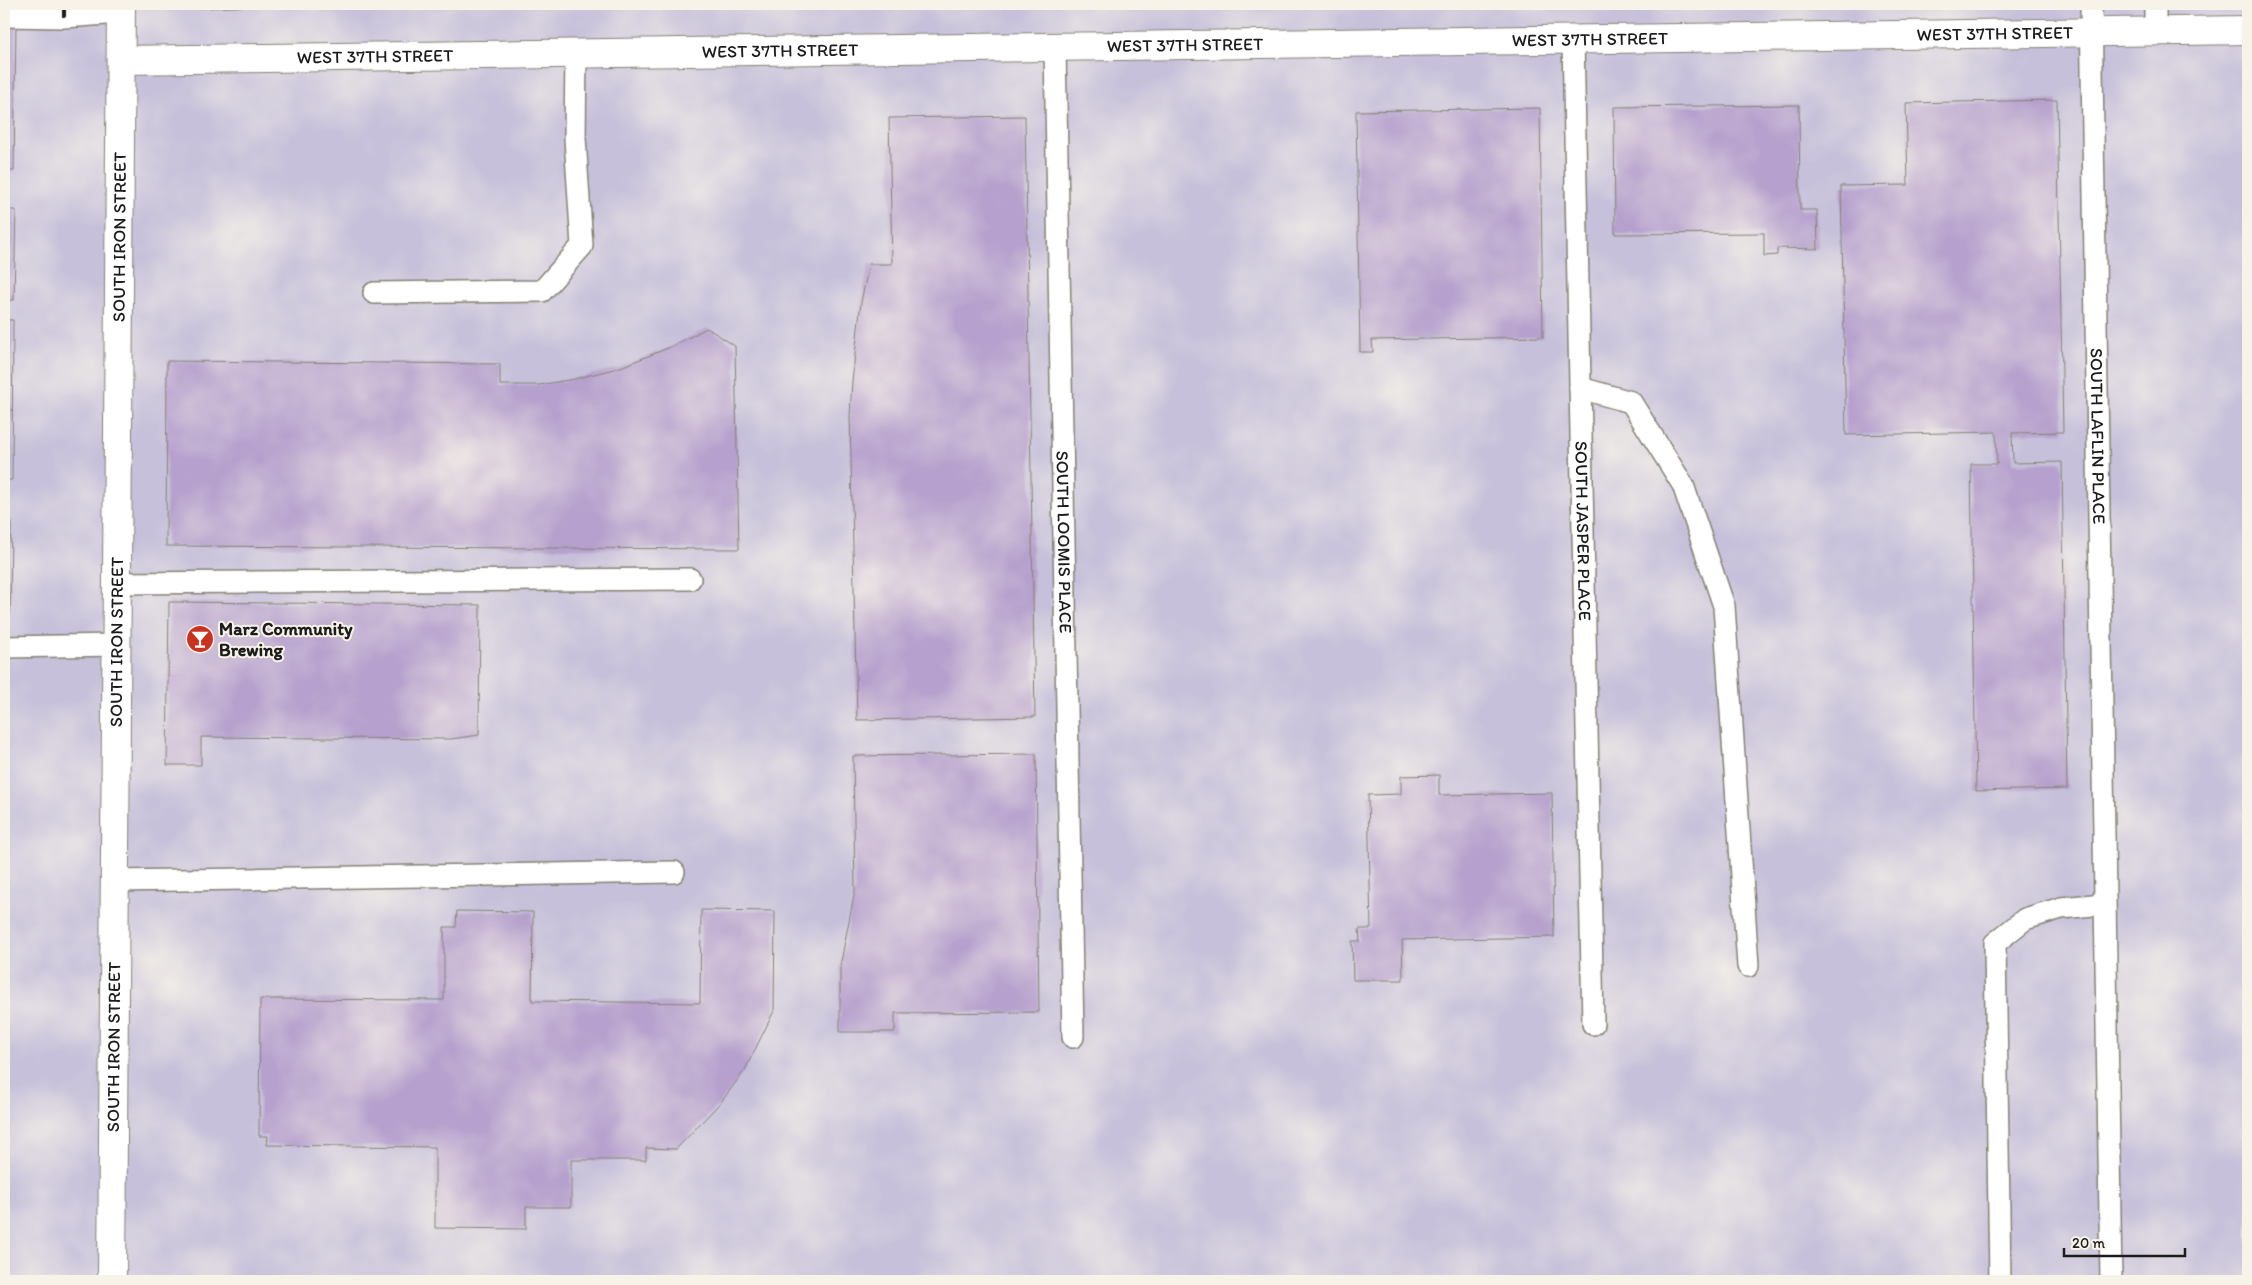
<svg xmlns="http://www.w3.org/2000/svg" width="2252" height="1285" viewBox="0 0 2252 1285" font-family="Itim,sans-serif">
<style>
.industrial{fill:#c6c0da}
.building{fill:#b6a0cd}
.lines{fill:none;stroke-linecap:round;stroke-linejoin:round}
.lane-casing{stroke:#848274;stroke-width:24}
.street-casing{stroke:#848274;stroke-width:30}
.lane{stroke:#fff;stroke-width:21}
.street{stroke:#fff;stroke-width:28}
.rail{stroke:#1c1c1c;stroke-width:4;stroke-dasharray:8 4;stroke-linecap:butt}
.labels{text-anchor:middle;stroke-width:4;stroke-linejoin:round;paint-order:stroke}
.street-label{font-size:18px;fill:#1c1c1c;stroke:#f7f3e8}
.poi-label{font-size:18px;font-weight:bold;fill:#1c1c1c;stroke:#f7f3e8;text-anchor:start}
</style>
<rect width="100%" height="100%" fill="#f7f3e8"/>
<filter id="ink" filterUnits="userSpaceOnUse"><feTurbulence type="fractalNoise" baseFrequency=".02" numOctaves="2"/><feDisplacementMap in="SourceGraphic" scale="10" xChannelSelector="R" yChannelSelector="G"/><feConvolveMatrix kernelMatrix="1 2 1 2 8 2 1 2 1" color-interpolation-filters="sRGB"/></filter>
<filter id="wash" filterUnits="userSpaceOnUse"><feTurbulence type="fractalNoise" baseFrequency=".0096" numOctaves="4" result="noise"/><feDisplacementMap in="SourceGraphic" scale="20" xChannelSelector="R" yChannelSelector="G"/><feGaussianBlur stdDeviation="1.12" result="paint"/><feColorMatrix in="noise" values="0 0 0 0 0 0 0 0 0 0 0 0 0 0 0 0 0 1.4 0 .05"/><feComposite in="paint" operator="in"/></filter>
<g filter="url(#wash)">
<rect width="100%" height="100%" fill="#ede7cc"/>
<!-- industrial -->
<rect class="industrial" x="4" y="4" width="2244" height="1277"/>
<g id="blocks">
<!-- building -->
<g class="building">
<path d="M171 4H293V5L171 9Z"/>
<path d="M4 24H16L14 171H4Z"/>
<path d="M2057 100 2063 432 2012 433 2013 463 2062 462 2067 789 1976 791 1971 464H1997L1996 432 1846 435 1841 186 1908 185 1906 103Z"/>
<path d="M1799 105 1800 210H1817L1818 249 1777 248V255L1764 256V233L1615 234 1614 107Z"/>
<path d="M1540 108 1543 337 1372 340 1373 352H1360L1356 111Z"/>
<path d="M1025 116 1035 717 857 720 850 416 852 381 861 302 869 264H892L889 118Z"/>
<path d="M4 210H16L14 300H4Z"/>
<path d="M4 320H13L12 480H4Z"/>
<path d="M707 328 735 346 739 549 166 546 167 361 500 364V385H539L574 379 618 368 668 348Z"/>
<path d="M4 520H11L10 612H4Z"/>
<path d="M169 602 480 605 479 735 451 739 201 737V765H167Z"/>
<path d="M1036 754 1039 1012 895 1013V1032H840V967L855 890 853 756Z"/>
<path d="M1439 775V795L1552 793 1554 937 1402 940 1403 980H1353L1352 941H1360L1359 929H1371L1368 795 1401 794V776Z"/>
<path d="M701 910 775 911 774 1011 745 1070 721 1102 676 1149 646 1148V1160H571V1207H526V1229L435 1228V1147L267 1145 268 1136H259L260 999 444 1000V927H456L457 911 533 912 532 1001 700 1003Z"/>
</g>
</g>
</g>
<g filter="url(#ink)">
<use href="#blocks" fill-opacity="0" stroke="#848274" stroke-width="1"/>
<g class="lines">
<!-- lane casing -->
<g class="lane-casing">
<g id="lane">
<path id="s1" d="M2091 4 2111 1281"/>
<path d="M2155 4V31"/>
<path d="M4 16 64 17 121 13"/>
<path id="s2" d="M1573 39 1593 1024"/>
<path id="s3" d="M1055 47 1073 1037"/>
<path d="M374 293 542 291 582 246 575 138 576 53"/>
<path d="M1580 388 1631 402 1683 485 1724 606 1748 966"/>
<path d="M117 583 690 579"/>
<path d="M4 647 117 645"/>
<path d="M115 881 674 872"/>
<path d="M2000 1281 1995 943 2025 919 2061 908 2104 904"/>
</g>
</g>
<!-- street casing -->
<g class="street-casing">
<g id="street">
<path id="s4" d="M121 60 2248 30"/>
<path id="s5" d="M112 1281 121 4"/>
</g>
</g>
<!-- lane -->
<use href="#lane" class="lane"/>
<!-- street -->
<use href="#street" class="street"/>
<!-- rail -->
<path class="rail" d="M64 17V4"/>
</g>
</g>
<!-- icons -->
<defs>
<g id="bar-disc" transform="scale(1.4375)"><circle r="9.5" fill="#c8321e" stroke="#f7f3e8"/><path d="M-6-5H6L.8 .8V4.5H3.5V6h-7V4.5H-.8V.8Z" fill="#fff"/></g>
</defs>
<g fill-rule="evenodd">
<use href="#bar-disc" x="200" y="639"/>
</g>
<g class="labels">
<!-- street labels -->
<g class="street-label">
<text dy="6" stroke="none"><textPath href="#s4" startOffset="1874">WEST 37TH STREET</textPath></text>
<text dy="6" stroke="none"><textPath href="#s4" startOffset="1469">WEST 37TH STREET</textPath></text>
<text dy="6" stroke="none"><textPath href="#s4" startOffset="1064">WEST 37TH STREET</textPath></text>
<text dy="6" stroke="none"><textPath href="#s4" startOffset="659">WEST 37TH STREET</textPath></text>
<text dy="6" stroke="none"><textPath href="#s4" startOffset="254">WEST 37TH STREET</textPath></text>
<text dy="6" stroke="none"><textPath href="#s5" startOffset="1044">SOUTH IRON STREET</textPath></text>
<text dy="6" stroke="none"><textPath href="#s1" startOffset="432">SOUTH LAFLIN PLACE</textPath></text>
<text dy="6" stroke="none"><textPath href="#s2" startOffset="492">SOUTH JASPER PLACE</textPath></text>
<text dy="6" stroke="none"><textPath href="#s3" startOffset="495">SOUTH LOOMIS PLACE</textPath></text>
<text dy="6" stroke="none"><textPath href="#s5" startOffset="639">SOUTH IRON STREET</textPath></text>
<text dy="6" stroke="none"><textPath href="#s5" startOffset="234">SOUTH IRON STREET</textPath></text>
</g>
<!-- poi labels -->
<g class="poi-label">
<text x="219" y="635">Marz Community<tspan x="219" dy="21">Brewing</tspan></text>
</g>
</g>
<!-- margin -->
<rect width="2252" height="1285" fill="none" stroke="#f7f3e8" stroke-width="20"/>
<!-- scale -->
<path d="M2064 1248v8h121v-8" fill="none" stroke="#1c1c1c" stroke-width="2.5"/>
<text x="2072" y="1248" font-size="15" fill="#1c1c1c" stroke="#f7f3e8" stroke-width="4" paint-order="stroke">20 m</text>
</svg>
